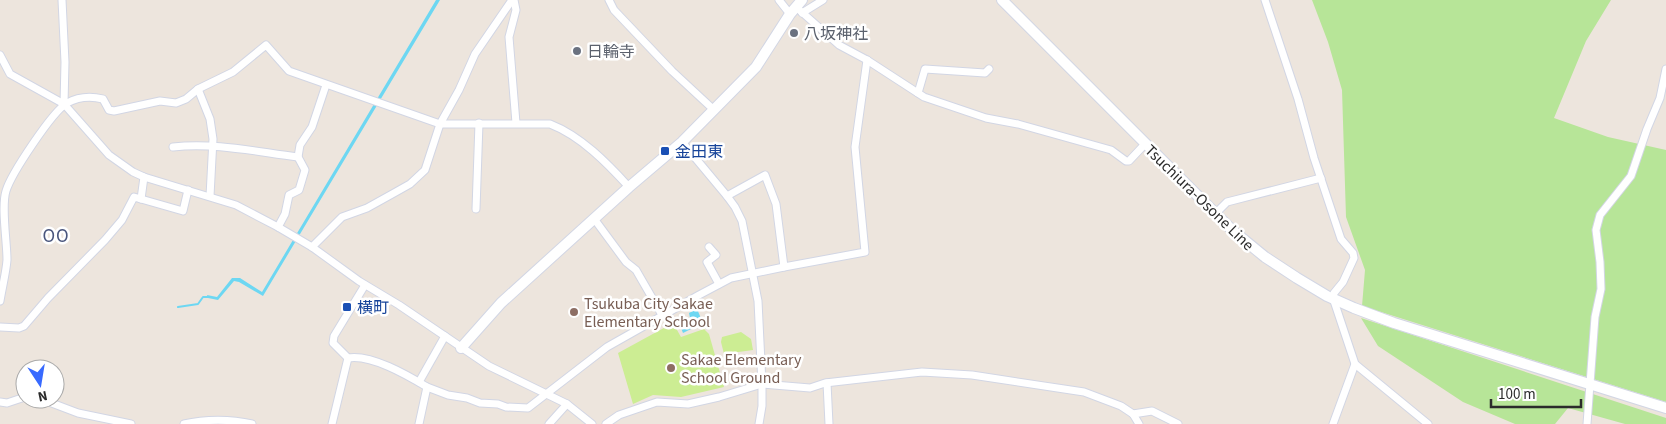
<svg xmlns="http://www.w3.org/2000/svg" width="1666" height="424" viewBox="0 0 1666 424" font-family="'Source Sans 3','Noto Sans JP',sans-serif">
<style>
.green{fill:#b7e598}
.pitch{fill:#cced93}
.water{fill:#6dd7f2}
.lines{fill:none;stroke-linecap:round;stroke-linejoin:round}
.stream{stroke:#6dd7f2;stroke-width:2}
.street-casing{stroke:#d2d6e4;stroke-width:9}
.secondary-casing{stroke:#d2d6e4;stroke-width:12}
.street{stroke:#fff;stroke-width:7}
.secondary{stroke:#fff;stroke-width:10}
.worship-dot{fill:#6b7280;stroke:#fff;stroke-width:2}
.transit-dot{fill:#1a4fb4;stroke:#fff;stroke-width:2}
.education-dot{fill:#8d6e63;stroke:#fff;stroke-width:2}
.labels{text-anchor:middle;stroke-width:5;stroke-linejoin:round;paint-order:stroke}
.worship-label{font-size:16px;fill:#5b616d;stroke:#fff;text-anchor:start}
.transit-label{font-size:16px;fill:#164399;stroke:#fff;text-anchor:start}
.street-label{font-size:16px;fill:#2b2b2b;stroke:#fff}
.education-label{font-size:16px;fill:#785e54;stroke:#fff;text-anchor:start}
.quarter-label{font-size:19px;letter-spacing:1px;fill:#4a567d;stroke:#fff}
</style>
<rect width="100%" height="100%" fill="#ede5dd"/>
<!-- green -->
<g class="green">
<path d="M1312 0H1611L1586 41 1554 118 1608 137 1666 150V402L1362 306 1365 270 1346 217 1342 90 1328 42Z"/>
<path d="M1361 318 1666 418V424H1625L1568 408 1555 424H1515L1463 402 1378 346Z"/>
</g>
<!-- pitch -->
<g class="pitch">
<path d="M673 323 681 337 704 329 709 334 724 387 681 397 653 395 633 404 618 353Z"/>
<path d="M741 332 751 339 753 350 724 354 721 342 722 337Z"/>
</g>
<!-- water -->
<g class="water">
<path d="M436 0H440L263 296 239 282 234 281 218 300 208 298 207 295 217 297 232 278H240L262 292Z"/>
<path d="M697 309 703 323 683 333 679 323 690 318 689 313Z"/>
</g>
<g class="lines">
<!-- stream -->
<path class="stream" d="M178 307 198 304 203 297H209"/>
<!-- street casing -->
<g class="street-casing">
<g id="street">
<path d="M62 0 65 62 64 104"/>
<path d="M514 0 516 10 509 37 516 123"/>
<path d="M609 0 614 10 672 71 714 110"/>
<path d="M779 0 790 14"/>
<path d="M1265 0 1298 99 1314 158 1341 239 1353 253 1354 258 1343 282 1334 293 1333 298 1355 364 1428 424"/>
<path d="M796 7 839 45 867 60 924 97 986 118 1018 124 1111 150 1126 161H1129L1145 144"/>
<path d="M802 13 823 0"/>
<path d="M0 55 10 74 64 104 109 155 133 172 144 177 236 205 278 227 312 247 359 281 399 305 489 366 567 404 592 424"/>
<path d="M198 89 210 119 213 139 210 196"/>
<path d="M918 93 925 69 985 73 989 69"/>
<path d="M682 142 727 196 735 207 742 221 758 301 762 384V406L759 424"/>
<path d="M173 147C214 142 257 152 298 157"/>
<path d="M727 196 765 175 776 204 784 267"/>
<path d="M141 199 144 177"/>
<path d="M476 209 479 123"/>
<path d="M1215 214 1227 202 1321 178"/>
<path d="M595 220 626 262 636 270 662 315"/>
<path d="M278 227 285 214 289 195 299 190 305 170 298 157 300 145 312 127 326 85"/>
<path d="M312 247 342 217 367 208 394 193 410 184 425 170 440 124 459 90 475 54 512 0"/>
<path d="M709 247 716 255 707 262 719 284"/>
<path d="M0 301C2 288 6 273 7 260 7 241 1 207 6 191 11 174 52 112 67 103 78 97 91 96 103 99L109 110 114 111 160 101 176 103 186 99 198 89 233 72 266 45 289 71 440 124H550C581 136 607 163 629 187"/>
<path d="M0 327 19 328 24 326 48 298 105 240 122 220 134 197 183 211 188 190"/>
<path d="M348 358C371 354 407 375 427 387"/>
<path d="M419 382 445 336"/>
<path d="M827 383 829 424"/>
<path d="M41 399 78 413 131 424"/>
<path d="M0 402 7 403 25 397"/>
<path d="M1133 414 1152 411 1178 424"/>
<path d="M184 424C205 419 231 419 252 424"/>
<path d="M332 424 348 358 333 343 334 336 365 285"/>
<path d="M419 424 427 387 448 395 467 398 480 403 498 404 506 407 528 408 607 347 699 295 731 278 784 267 865 252 855 147 867 60"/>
<path d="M549 424 567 404"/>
<path d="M606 424 619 415 657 402 688 404 719 397 762 384 810 388 825 383 922 372 972 375 1084 392 1121 406 1133 414 1139 424"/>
<path d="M1333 424 1355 364"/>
<path d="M1587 424 1595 317 1601 289 1600 262 1596 230 1600 215 1631 176 1647 129 1660 98 1666 69"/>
</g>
</g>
<!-- secondary casing -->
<g class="secondary-casing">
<g id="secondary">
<path d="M1002 0 1232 230 1265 257 1297 278 1327 296 1354 308 1394 323 1666 408"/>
<path d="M461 348 501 303 629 187 682 142 756 67 790 14 802 0"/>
</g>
</g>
<!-- street -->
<use href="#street" class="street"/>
<!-- secondary -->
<use href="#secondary" class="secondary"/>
</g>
<!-- markers -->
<g class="worship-dot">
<circle cx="794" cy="33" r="5"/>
<circle cx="577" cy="51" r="5"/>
</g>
<g class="transit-dot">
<rect x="660" y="146" width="10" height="10" rx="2.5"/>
<rect x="342" y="302" width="10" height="10" rx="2.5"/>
</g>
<g class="education-dot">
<circle cx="574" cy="312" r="5"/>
<circle cx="671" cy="368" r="5"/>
</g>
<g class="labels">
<!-- worship labels -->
<g class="worship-label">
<text x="804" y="39">八坂神社</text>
<text x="587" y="57">日輪寺</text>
</g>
<!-- transit labels -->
<g class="transit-label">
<text x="675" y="157">金田東</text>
<text x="357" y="313">横町</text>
</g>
<!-- street labels -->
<g class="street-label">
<text transform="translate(1200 197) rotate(44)" y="6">Tsuchiura-Osone Line</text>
</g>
<!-- education labels -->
<g class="education-label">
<text x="584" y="309">Tsukuba City Sakae<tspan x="584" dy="18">Elementary School</tspan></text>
<text x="681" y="365">Sakae Elementary<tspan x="681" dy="18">School Ground</tspan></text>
</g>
<!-- quarter labels -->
<g class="quarter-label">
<text x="56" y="242">OO</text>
</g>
</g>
<!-- north arrow -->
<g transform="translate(40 384) rotate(168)"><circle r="24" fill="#ffffff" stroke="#aaaaaa"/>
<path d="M0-4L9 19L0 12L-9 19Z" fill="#386aff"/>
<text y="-8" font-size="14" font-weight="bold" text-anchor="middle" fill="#2b2b2b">N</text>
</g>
<!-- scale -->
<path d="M1491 399v8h90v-8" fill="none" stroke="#2b2b2b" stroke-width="2.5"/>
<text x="1498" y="399" font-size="15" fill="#2b2b2b" stroke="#ffffff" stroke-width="4" paint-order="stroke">100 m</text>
</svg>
